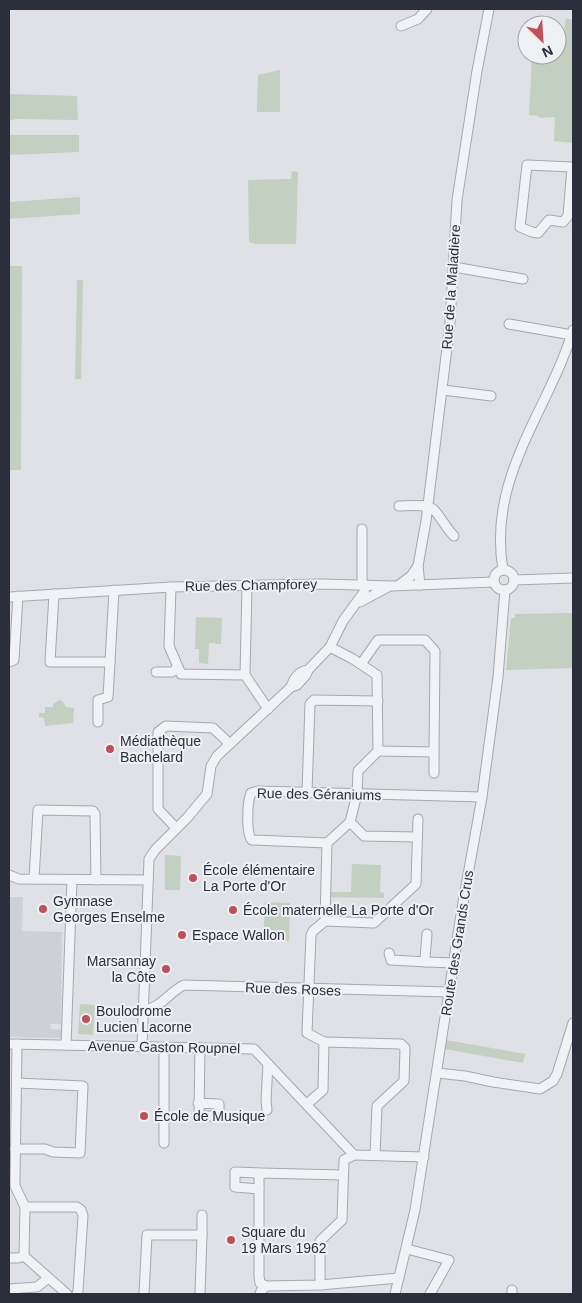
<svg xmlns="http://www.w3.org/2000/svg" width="582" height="1303" viewBox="0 0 582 1303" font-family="Arial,sans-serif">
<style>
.built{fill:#cdd0d7}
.green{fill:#c3cfc1}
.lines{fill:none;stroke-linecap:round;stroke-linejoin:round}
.minor-casing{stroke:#a5a8af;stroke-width:11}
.minor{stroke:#f1f2f5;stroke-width:9}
.poi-dot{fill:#bd5159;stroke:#eef0f4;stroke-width:2}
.labels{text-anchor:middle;stroke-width:4;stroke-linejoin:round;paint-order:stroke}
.street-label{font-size:14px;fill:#2a2f3b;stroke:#eef0f4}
.poi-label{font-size:14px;fill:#2a2f3b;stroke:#eef0f4;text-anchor:start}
</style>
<rect width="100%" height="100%" fill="#dfe1e6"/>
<!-- built -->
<path class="built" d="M9 897H23L22 931 62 932 61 1024H50L51 1029 62 1030 61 1038 9 1037Z"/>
<!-- green -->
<g class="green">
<path d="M566 18 573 20V143L554 141 555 117 540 118 538 116 529 115 532 55H557V41L562 42Z"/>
<path d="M280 70V112H257L258 75Z"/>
<path d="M9 94 77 96 78 120 16 119 9 121Z"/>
<path d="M9 135H79V152L9 155Z"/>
<path d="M292 171 298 172 296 244H256L249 242 248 180 291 179Z"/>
<path d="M80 197V214L9 219V202Z"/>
<path d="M9 266H22L21 470H9Z"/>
<path d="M77 280H83L81 379H75Z"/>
<path d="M573 613V668L506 670 511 618H515V614Z"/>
<path d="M196 617 222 618 221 644 209 643 208 664 199 663V649H195Z"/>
<path d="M60 700 63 702 66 707 74 708 73 723 45 726 44 718 39 717V713H45V707H53V704Z"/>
<path d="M165 855 181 856 180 890H165Z"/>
<path d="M352 864 381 865 380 892 384 893V898L329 897V892H351Z"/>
<path d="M265 902 290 903 289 941 263 940Z"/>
<path d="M80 1004 95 1005 93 1035 78 1034Z"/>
<path d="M446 1040 525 1054 523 1063 445 1049Z"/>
</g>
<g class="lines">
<!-- minor casing -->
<g class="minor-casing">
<g id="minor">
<path d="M401 26 418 19 427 9"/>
<path d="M527 165 572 167 568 216 563 222 549 220 538 233 532 232 520 227Z"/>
<path d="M454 267 523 279"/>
<path d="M509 324 572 335"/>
<path d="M443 390 491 396"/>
<path d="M399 506C408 506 427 503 434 510 441 517 446 528 454 536"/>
<path d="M503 570C487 477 548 412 573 330"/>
<circle cx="504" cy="580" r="10"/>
<path d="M514 580 573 578"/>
<path d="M362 585V529"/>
<path d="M399 585 411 576 418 566"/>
<path d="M420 585 418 566 426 521 450 323 457 200 477 71 489 9"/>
<path d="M171 587 169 646 181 674 245 675 268 709"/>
<path d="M54 594 50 662H110L114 590"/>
<path d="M9 597 171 587 323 584 391 586 494 582"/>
<path d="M360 602 388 587"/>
<path d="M9 662 14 660 18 596"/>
<path d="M361 664 378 640H425L435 651 434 752 378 751"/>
<path d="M156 672H172L177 668"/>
<path d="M245 675 247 586"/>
<path d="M291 687C294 678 298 672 308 670"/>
<path d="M98 722V700L108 697 110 662"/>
<path d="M434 752V773"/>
<path d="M307 793 310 704 314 700 378 701"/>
<path d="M350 822 364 836 417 837"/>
<path d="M176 828 158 809V732L166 726 213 728 230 744"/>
<path d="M327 843 252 840C246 834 247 802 251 793L258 791 482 797"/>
<path d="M9 875 19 879 148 880"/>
<path d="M34 879 38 810 93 811 95 814 96 880"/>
<path d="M325 921 374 923 416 884 418 819"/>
<path d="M427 934 425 958 427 962 454 963"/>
<path d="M389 953 391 960 427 962"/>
<path d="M144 1010C161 1008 169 992 184 985L449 992"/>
<path d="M324 1042 401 1044 405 1048 404 1081 377 1106 375 1155"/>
<path d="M9 1044 254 1049 354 1155 424 1157"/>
<path d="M17 1044 15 1180V1186L25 1207 24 1256 67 1294"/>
<path d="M66 1045 72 880"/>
<path d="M142 1047 149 859 155 850 187 818 207 794 211 766 217 756 291 687 297 685 306 675 308 670 330 647 343 621 364 592 366 585"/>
<path d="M437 1073 465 1076 493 1082 540 1089 553 1081 557 1074 573 1023"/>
<path d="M198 1103 219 1104V1116H199L200 1048"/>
<path d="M307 1104 323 1090 324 1042 307 1033 311 935 313 931 325 921 327 843 350 822 357 794 358 771 378 751 377 675 353 659 330 647"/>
<path d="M267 1110 266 1100 268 1064"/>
<path d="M164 1143V1048"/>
<path d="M15 1149H45L53 1152 80 1153 83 1086 17 1083"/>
<path d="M259 1189 235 1187V1172L259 1173"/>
<path d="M25 1207H77L81 1210 83 1216 78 1291 77 1294"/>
<path d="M202 1235V1215"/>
<path d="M407 1249 449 1260 430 1294"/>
<path d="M9 1258H18L24 1256"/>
<path d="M320 1285V1241L342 1220 344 1160 354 1155"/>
<path d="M266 1286 260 1283 259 1276V1173L343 1175"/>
<path d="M9 1289 37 1287 48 1278"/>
<path d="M512 1290V1294"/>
<path d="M144 1294 147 1235H202L200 1294"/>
<path d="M260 1294 261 1291 266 1286 320 1285 399 1278"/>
<path d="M395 1294 415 1210 462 908 482 797 498 677 505 590"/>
</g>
</g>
<!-- minor -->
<use href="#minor" class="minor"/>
</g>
<!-- markers -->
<g class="poi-dot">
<circle cx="110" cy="749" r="5"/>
<circle cx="193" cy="878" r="5"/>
<circle cx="43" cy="909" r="5"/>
<circle cx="233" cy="910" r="5"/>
<circle cx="182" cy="935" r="5"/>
<circle cx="166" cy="969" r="5"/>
<circle cx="86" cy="1019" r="5"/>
<circle cx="144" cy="1116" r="5"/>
<circle cx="231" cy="1240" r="5"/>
</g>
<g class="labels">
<!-- street labels -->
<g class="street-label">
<text transform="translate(451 287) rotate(-86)" y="5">Rue de la Maladière</text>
<text transform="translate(251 585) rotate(-1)" y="5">Rue des Champforey</text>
<text transform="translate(319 794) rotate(1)" y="5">Rue des Géraniums</text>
<text transform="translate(457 943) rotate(-81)" y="5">Route des Grands Crus</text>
<text transform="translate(293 989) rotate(2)" y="5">Rue des Roses</text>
<text transform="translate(164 1047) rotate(1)" y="5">Avenue Gaston Roupnel</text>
</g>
<!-- poi labels -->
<g class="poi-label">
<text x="120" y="746">Médiathèque<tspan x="120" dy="16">Bachelard</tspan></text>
<text x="203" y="875">École élémentaire<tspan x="203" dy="16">La Porte d'Or</tspan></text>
<text x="53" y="906">Gymnase<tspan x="53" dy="16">Georges Enselme</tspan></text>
<text x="243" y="915">École maternelle La Porte d'Or</text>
<text x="192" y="940">Espace Wallon</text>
<text x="156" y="966" text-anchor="end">Marsannay<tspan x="156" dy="16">la Côte</tspan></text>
<text x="96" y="1016">Boulodrome<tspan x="96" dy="16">Lucien Lacorne</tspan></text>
<text x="154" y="1121">École de Musique</text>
<text x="241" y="1237">Square du<tspan x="241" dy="16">19 Mars 1962</tspan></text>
</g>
</g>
<!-- border -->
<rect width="582" height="1303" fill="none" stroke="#2a2f3b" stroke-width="20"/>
<!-- north arrow -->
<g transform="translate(542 40) rotate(155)"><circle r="24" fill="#eef0f4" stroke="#a0a3aa"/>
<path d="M0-4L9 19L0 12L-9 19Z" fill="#bd5159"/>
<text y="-8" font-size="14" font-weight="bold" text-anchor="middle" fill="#2a2f3b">N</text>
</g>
</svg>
